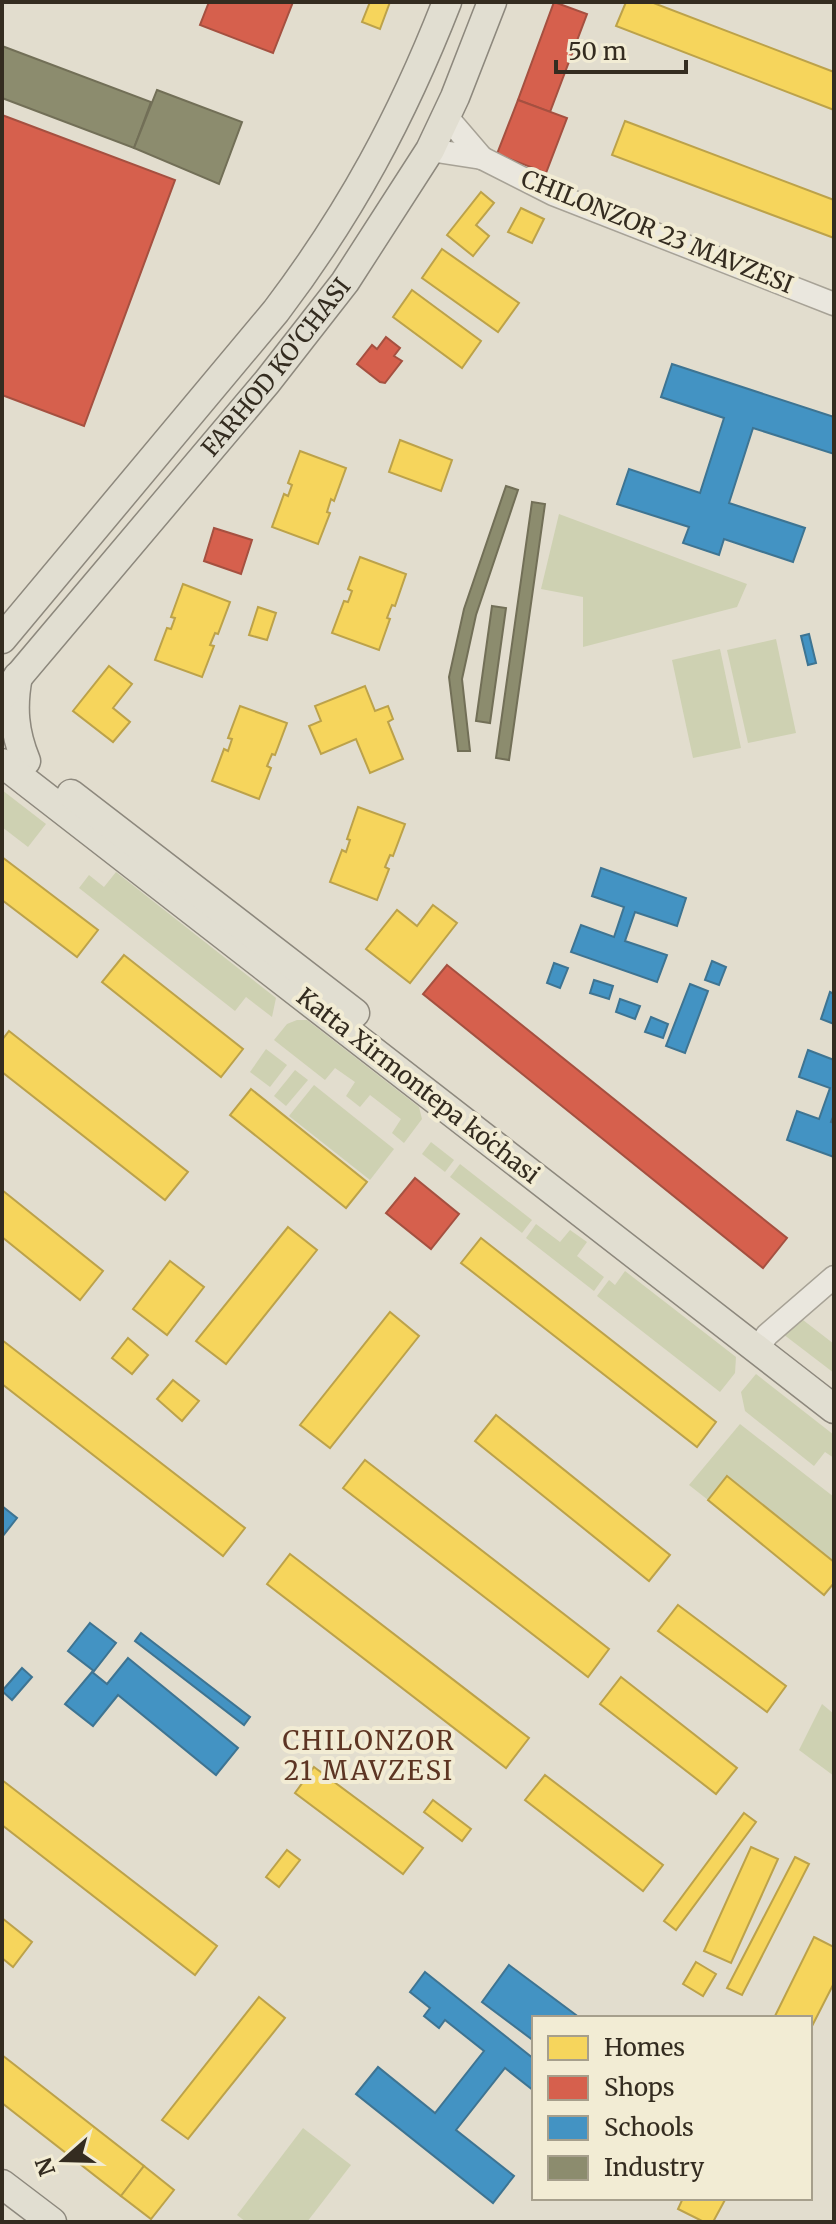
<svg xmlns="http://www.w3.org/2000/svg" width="836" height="2224" viewBox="0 0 836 2224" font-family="Merriweather,serif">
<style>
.green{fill:#ced1b2}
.homes{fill:#f6d55c;stroke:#bca24a;stroke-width:2}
.shops{fill:#d6604d;stroke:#a55040;stroke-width:2}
.schools{fill:#4393c3;stroke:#3e7492;stroke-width:2}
.industry{fill:#8c8c6e;stroke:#726f57;stroke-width:2}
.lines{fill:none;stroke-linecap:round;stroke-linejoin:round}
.minor-casing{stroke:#a7a296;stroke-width:25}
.major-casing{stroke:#8d887d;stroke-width:31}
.minor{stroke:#eae7de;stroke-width:22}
.major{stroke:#e1ded1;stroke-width:28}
.labels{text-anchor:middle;stroke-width:8;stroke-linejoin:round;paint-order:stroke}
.street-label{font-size:24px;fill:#342c20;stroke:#f2ecd4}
.neighbourhood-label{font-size:26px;letter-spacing:2px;fill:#5d3523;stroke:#f2ecd4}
</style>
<rect width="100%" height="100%" fill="#e2ddce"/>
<!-- green -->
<g class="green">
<path d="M559 514 747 584 737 607 583 647V597L541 589Z"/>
<path d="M776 639 796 733 748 743 727 650Z"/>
<path d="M720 649 741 748 693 758 672 660Z"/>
<path d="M2 790 46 824 28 847 2 827Z"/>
<path d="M116 872 276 998 272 1017 246 997 235 1011 79 888 89 875 104 887Z"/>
<path d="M297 1020H307L419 1107 422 1119 404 1143 392 1133 401 1119 370 1095 360 1107 346 1096 355 1082 335 1068 325 1080 274 1040 287 1024Z"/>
<path d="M266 1049 287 1065 270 1087 250 1072Z"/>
<path d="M295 1070 308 1080 286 1106 274 1096Z"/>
<path d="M314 1085 394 1149 370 1180 289 1116Z"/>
<path d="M431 1142 454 1160 445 1172 422 1154Z"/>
<path d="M460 1164 532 1220 522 1233 450 1177Z"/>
<path d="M536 1224 560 1242 570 1230 587 1242 577 1256 604 1277 594 1291 526 1238Z"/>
<path d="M625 1271 736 1357 735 1373 720 1392 597 1296 609 1280 615 1285Z"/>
<path d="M803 1320 834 1344V1373L783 1334Z"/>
<path d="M756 1374 834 1435V1458L825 1452 814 1466 745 1411 741 1392Z"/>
<path d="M740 1424 834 1497V1562L728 1476 708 1500 689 1485Z"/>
<path d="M822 1704 834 1714V1776L799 1750Z"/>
<path d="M303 2128 351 2165 307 2222H246L237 2215Z"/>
</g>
<!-- homes -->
<g class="homes">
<path d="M370 2H390L380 29 362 22Z"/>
<path d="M626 2H651L834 72V110L616 26Z"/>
<path d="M625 121 834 200V238L612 155Z"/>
<path d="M481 192 494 203 476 225 489 236 473 256 447 235Z"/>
<path d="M521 208 544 219 532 243 508 232Z"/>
<path d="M442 249 519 303 498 332 422 278Z"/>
<path d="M412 290 481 341 462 368 393 317Z"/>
<path d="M400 440 452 460 441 491 389 472Z"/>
<path d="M300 451 346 468 334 501 331 499 327 512 330 513 318 544 272 527 284 494 288 496 292 485 288 483Z"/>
<path d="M360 557 406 574 395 606 392 605 387 618 390 619 379 650 332 633 344 601 348 602 352 591 348 589Z"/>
<path d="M183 584 230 602 218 634 215 633 210 645 214 646 202 677 155 660 167 628 171 629 175 618 171 617Z"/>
<path d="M258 607 276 613 267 640 249 635Z"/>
<path d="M109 666 132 684 113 708 130 722 113 742 73 711Z"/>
<path d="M365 686 375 711 388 706 393 719 388 722 403 759 370 773 356 739 321 754 309 726 321 721 315 706Z"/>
<path d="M240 706 287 723 275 755 272 754 267 766 271 768 259 799 212 781 224 749 228 751 232 739 228 738Z"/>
<path d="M358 807 405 824 393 856 390 855 385 867 389 869 377 900 330 882 342 850 346 852 350 840 347 839Z"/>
<path d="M2 857 98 930 77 957 2 900Z"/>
<path d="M433 905 457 923 410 983 366 949 397 910 417 926Z"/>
<path d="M124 955 243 1049 221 1077 102 982Z"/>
<path d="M9 1031 188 1172 165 1200 2 1072V1040Z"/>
<path d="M251 1089 367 1182 346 1208 230 1115Z"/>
<path d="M2 1190 103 1271 80 1300 2 1237Z"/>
<path d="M288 1227 317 1250 226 1364 196 1341Z"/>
<path d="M481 1238 716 1422 697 1447 461 1263Z"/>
<path d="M170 1261 204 1287 167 1335 133 1309Z"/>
<path d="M390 1312 419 1336 330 1448 300 1425Z"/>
<path d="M128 1338 148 1355 132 1374 112 1358Z"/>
<path d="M2 1340 245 1528 223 1556 2 1384Z"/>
<path d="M173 1380 199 1401 182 1421 157 1399Z"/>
<path d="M496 1415 670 1555 649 1581 475 1441Z"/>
<path d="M365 1460 609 1649 588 1677 343 1488Z"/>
<path d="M727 1476 834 1562V1583L824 1595 708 1500Z"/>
<path d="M290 1554 529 1738 506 1768 267 1584Z"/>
<path d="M678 1605 786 1686 767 1712 658 1631Z"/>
<path d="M621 1677 737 1768 716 1794 600 1704Z"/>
<path d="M314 1767 423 1848 403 1874 295 1793Z"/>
<path d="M545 1775 663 1865 643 1891 525 1800Z"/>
<path d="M2 1780 217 1946 195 1975 2 1825Z"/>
<path d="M433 1800 471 1829 462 1841 424 1812Z"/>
<path d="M744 1813 756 1822 676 1930 664 1921Z"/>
<path d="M751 1847 778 1859 731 1963 704 1951Z"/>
<path d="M287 1850 300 1860 279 1887 266 1877Z"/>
<path d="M795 1857 809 1864 742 1995 727 1988Z"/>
<path d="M2 1918 32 1942 13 1967 2 1958Z"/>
<path d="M814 1937 834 1947V1983L810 2030V2018H774Z"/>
<path d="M696 1962 716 1974 703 1996 683 1984Z"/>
<path d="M259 1997 285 2018 188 2139 162 2120Z"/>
<path d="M2 2055 144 2166 121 2196 2 2103Z"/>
<path d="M144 2166 174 2190 151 2219 121 2196Z"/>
<path d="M683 2198H726L713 2222H704L678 2209Z"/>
</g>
<!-- shops -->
<g class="shops">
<path d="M209 2H293L273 53 200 25Z"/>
<path d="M554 2 587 14 550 112 518 100Z"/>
<path d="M518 100 567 118 546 173 497 154Z"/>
<path d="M2 115 175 180 84 426 2 395Z"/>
<path d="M386 337 400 348 394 356 402 361 385 383 380 382 357 364 372 345 377 349Z"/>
<path d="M214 528 252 540 241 574 204 561Z"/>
<path d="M447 965 787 1238 763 1268 423 994Z"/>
<path d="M415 1178 459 1214 431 1249 386 1213Z"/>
</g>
<!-- schools -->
<g class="schools">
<path d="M672 364 834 417V454L753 428 729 503 805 528 793 562 724 539 719 555 683 543 689 527 617 504 629 469 700 493 724 418 661 397Z"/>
<path d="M809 634 816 663 808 665 801 636Z"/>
<path d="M601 868 686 898 677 926 635 912 625 941 667 955 657 982 571 952 581 925 614 937 624 907 592 896Z"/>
<path d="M712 961 726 967 719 985 705 980Z"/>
<path d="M554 963 568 968 560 988 547 983Z"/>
<path d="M594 980 613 986 609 999 590 993Z"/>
<path d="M690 984 708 991 685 1053 666 1046Z"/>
<path d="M830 992 834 994V1024L821 1019Z"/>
<path d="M620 999 640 1006 635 1019 616 1012Z"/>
<path d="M651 1017 668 1024 663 1038 645 1032Z"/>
<path d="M808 1050 834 1060V1115L831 1122 834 1123V1157L787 1140 797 1111 819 1119 830 1088 799 1077Z"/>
<path d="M2 1506 17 1518 2 1537Z"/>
<path d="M90 1623 116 1643 94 1671 68 1651Z"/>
<path d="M141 1633 250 1717 244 1725 135 1641Z"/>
<path d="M128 1658 238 1748 216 1775 118 1695 93 1726 65 1704 92 1672 107 1684Z"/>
<path d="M22 1668 32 1677 12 1700 2 1691Z"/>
<path d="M509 1965 580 2018H534V2041L482 2002Z"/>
<path d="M425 1972 534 2059V2091L505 2068 456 2130 514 2176 493 2203 356 2094 378 2067 435 2113 484 2051 445 2020 439 2028 424 2016 430 2008 410 1992Z"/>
</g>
<!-- industry -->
<g class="industry">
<path d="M2 46 151 102 134 148 2 98Z"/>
<path d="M157 90 242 122 219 184 134 148Z"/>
<path d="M506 486 518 490 476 615 462 679 470 751H458L449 677 464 609Z"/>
<path d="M532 502 545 504 509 760 496 758Z"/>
<path d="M492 606 506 608 490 723 476 721Z"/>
</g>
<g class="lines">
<!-- minor casing -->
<g class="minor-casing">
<g id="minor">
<path d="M446 116 482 158"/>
<path d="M430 150 482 158 553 194 834 304"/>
<path d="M758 1348 767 1335 834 1277"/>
</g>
</g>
<!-- major casing -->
<g class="major-casing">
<g id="major">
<path d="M2 639 276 311C351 212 402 117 447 2"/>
<path d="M18 676C12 707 14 732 26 761"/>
<path id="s1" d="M2 696 267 382 345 282 430 150 455 97 492 2"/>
<path d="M2 763 834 1409"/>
<path d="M71 794 355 1013"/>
<path d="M2 2184 52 2222"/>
</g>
</g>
<!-- minor -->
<use href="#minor" class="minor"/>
<!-- major -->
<use href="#major" class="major"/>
</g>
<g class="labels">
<!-- street labels -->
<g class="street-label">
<text transform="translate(657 232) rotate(22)" y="8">CHILONZOR 23 MAVZESI</text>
<text dy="8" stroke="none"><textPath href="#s1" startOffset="428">FARHOD KO'CHASI</textPath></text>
<text transform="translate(418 1086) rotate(38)" y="8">Katta Xirmontepa koʻchasi</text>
</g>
<!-- neighbourhood labels -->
<g class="neighbourhood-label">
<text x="369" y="1750">CHILONZOR<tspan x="369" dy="30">21 MAVZESI</tspan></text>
</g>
</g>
<!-- border -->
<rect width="836" height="2224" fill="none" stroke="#342c20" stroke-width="8"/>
<!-- legend -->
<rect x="532" y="2016" width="280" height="184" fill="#f2ecd4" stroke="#a69f8c" stroke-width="2"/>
<rect x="548" y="2036" width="40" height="24" fill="#f6d55c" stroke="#a69f8c" stroke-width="2"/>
<text x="604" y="2056" font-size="24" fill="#342c20">Homes</text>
<rect x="548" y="2076" width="40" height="24" fill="#d6604d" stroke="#a69f8c" stroke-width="2"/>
<text x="604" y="2096" font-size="24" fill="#342c20">Shops</text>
<rect x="548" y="2116" width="40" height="24" fill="#4393c3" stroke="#a69f8c" stroke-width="2"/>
<text x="604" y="2136" font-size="24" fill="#342c20">Schools</text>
<rect x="548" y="2156" width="40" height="24" fill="#8c8c6e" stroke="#a69f8c" stroke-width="2"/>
<text x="604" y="2176" font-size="24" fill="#342c20">Industry</text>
<!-- north arrow -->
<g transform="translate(64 2160) rotate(250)" stroke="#f2ecd4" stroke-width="6" paint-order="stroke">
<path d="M0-6L14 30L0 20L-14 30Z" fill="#342c20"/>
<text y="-12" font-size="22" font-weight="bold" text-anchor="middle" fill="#342c20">N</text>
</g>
<!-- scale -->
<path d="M556 60v12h130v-12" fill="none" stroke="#342c20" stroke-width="4"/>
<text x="568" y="60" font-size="24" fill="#342c20" stroke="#f2ecd4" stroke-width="6" paint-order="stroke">50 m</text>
</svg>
